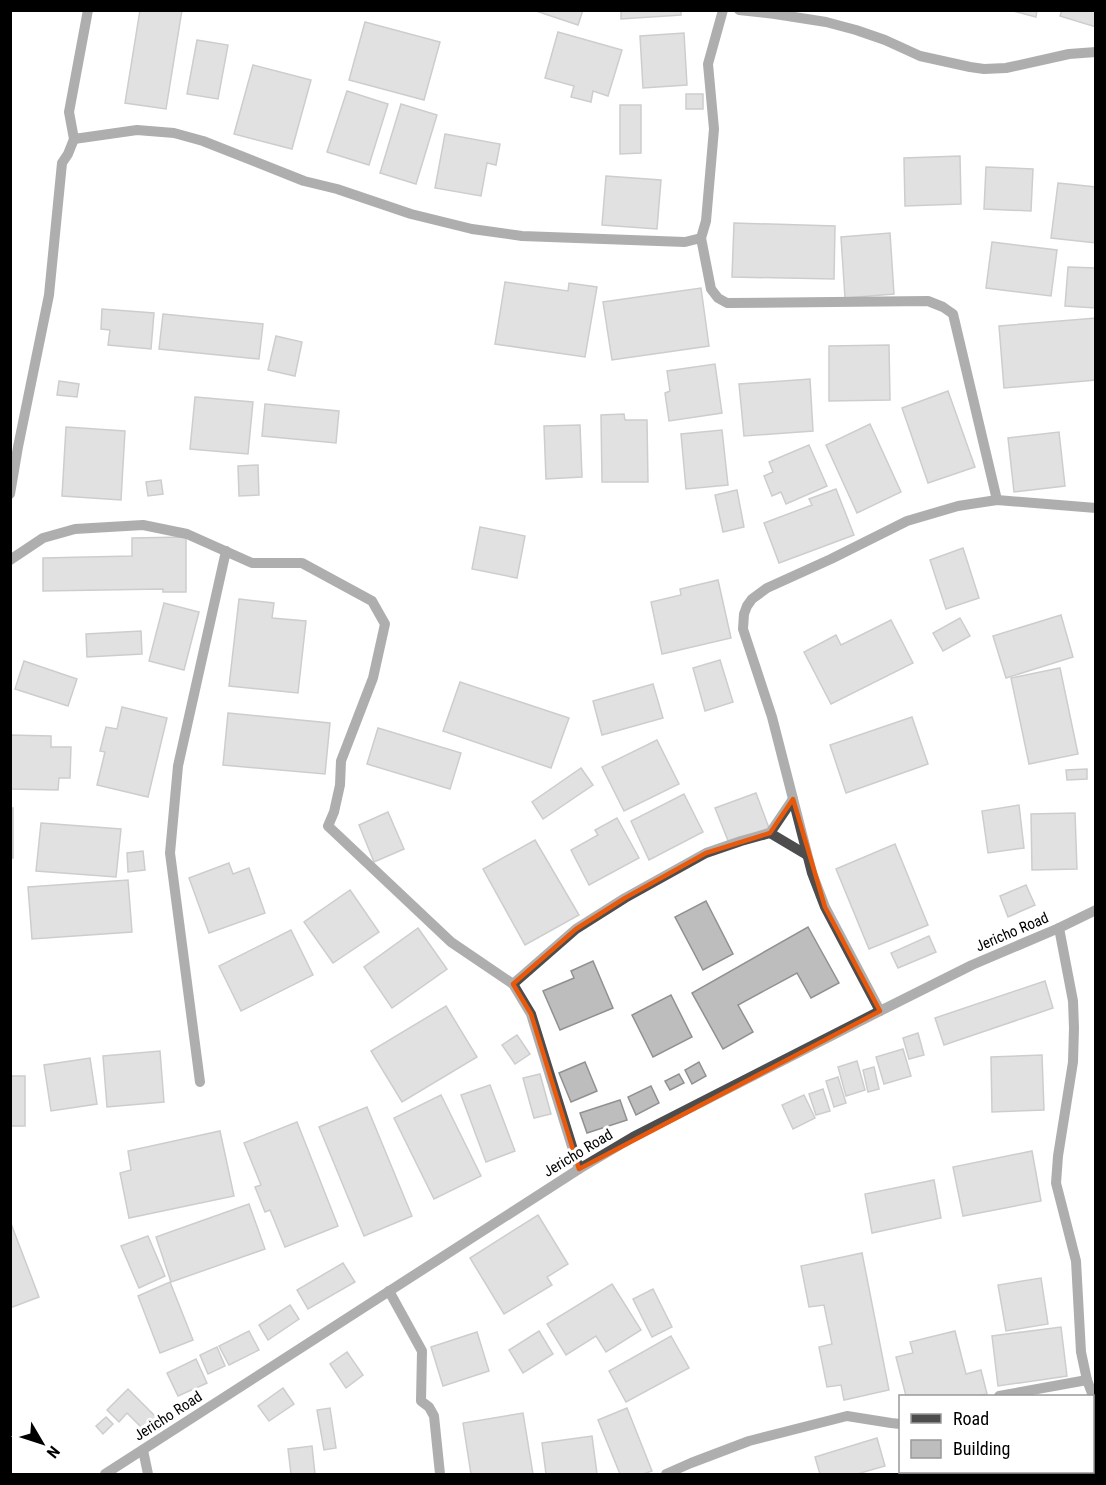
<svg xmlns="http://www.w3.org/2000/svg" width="1106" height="1485" viewBox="0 0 1106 1485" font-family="'Roboto Condensed',sans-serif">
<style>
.building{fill:#bdbdbd;stroke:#919191;stroke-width:1.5}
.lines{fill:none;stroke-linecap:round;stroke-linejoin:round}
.minor{stroke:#4d4d4d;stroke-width:10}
.marked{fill:none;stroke:#e8590c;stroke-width:4.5;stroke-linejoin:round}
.labels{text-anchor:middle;stroke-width:6;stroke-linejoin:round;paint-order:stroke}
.street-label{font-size:15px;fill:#000;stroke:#fff}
</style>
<rect width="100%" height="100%" fill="#fff"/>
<!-- building -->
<g class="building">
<path d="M140 10H182L166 109 125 103Z"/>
<path d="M533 10H583L578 25Z"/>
<path d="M621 10H681V15L621 19Z"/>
<path d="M1009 10H1037L1036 17Z"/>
<path d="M1062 10H1096V27L1060 16Z"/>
<path d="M365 22 440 42 424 100 349 80Z"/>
<path d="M558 32 622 50 608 96 593 91 591 102 571 97 574 86 545 78Z"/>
<path d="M684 33 687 85 643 88 640 36Z"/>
<path d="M197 40 228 45 218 99 187 94Z"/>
<path d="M253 65 311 80 292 149 234 134Z"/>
<path d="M347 91 388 104 369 165 327 152Z"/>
<rect x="686" y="94" width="17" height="15"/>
<path d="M401 104 437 115 416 184 380 173Z"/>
<path d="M620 105H641V153L620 154Z"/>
<path d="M445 134 500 144 496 165 487 163 481 196 435 188Z"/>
<path d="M960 156 961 204 905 206 904 158Z"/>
<path d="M986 167 1033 169 1031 211 984 209Z"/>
<path d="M606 176 661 180 657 229 602 225Z"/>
<path d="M1058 183 1096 187V243L1051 238Z"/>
<path d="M734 223 835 226 834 279 732 277Z"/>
<path d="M890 233 894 294 845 298 841 237Z"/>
<path d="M992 242 1057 250 1051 296 986 288Z"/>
<path d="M1068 267 1096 268V308L1065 306Z"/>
<path d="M505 282 568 291 569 283 597 287 585 357 495 344Z"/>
<path d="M701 288 709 346 612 360 603 302Z"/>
<path d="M102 309 154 313 151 349 108 345 110 330 101 329Z"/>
<path d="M163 314 263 324 259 359 159 349Z"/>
<path d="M1096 318V380L1004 388 999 326Z"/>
<path d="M276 336 302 342 295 376 268 370Z"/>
<path d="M889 345 890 400 829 401V346Z"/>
<path d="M715 364 722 413 669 421 665 393 670 391 667 371Z"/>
<path d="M810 379 813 431 744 436 739 384Z"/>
<path d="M59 381 79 384 77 397 57 395Z"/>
<path d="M948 391 975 467 928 483 902 408Z"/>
<path d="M195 397 253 402 248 454 190 449Z"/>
<path d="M265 404 339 411 336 443 262 436Z"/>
<path d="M624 414 625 420H647L648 482H602L601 415Z"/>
<path d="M870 424 901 492 857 513 826 445Z"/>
<path d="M580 425 582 477 546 479 544 426Z"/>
<path d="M66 427 125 431 121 500 62 496Z"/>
<path d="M722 430 728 485 686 489 681 434Z"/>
<path d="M1059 432 1065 486 1014 492 1008 438Z"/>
<path d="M809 445 827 486 786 504 781 492 772 496 764 476 773 472 769 462Z"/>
<path d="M258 465 259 495 239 496 238 466Z"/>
<path d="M161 480 163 494 148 496 146 482Z"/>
<path d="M836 489 854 535 779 563 764 523 812 505 809 499Z"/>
<path d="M737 490 744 527 723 532 715 495Z"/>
<path d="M480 527 525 536 517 578 472 569Z"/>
<path d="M186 537V592H163V589L43 591V558L132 556V538Z"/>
<path d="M963 548 979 598 946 609 930 560Z"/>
<path d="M718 580 731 638 662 654 651 602 681 595 680 589Z"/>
<path d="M239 599 274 603 272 618 306 621 298 693 229 686Z"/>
<path d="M164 603 199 612 184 670 149 661Z"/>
<path d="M1061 615 1073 657 1006 678 993 636Z"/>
<path d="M960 618 970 636 943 651 933 633Z"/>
<path d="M891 620 913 663 831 704 804 652 836 635 841 645Z"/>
<path d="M141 631 142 654 87 657 86 634Z"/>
<path d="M720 660 733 702 705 711 693 668Z"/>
<path d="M24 661 77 679 68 706 15 689Z"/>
<path d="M1060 668 1078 754 1029 764 1011 678Z"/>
<path d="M460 682 569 718 551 768 443 731Z"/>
<path d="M653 684 663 718 602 735 593 701Z"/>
<path d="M122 707 167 718 148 797 97 785 105 752 100 751 106 727 117 729Z"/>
<path d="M228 713 330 723 325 774 223 765Z"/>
<path d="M912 717 928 764 846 793 830 745Z"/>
<path d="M378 728 461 753 450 789 367 764Z"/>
<path d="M10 735 51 736V747H71L70 778H59L58 790 10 789Z"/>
<path d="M657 740 679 784 624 811 602 767Z"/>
<path d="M581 768 593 785 543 819 532 802Z"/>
<path d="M1087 769V779L1067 780 1066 770Z"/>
<path d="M756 793 769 828 729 843 715 808Z"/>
<path d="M684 794 703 832 649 860 631 821Z"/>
<path d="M1019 805 1024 848 988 853 982 811Z"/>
<rect x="10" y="808" width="3" height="50"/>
<path d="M388 812 404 849 374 862 359 825Z"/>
<path d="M1075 813 1077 869 1032 870 1031 814Z"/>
<path d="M617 818 639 858 589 885 571 850 598 835 595 830Z"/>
<path d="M41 823 121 829 116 877 36 871Z"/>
<path d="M535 840 579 915 525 945 483 869Z"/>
<path d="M895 844 928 925 869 949 836 869Z"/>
<path d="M143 851 145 870 128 872 127 853Z"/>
<path d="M229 863 233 874 249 868 265 913 209 933 189 878Z"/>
<path d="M128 880 132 932 32 939 28 887Z"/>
<path d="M1026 885 1035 905 1008 917 1000 896Z"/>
<path d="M350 890 379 932 333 963 304 922Z"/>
<path d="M706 901 733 954 703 970 675 917Z"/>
<path d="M808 927 839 983 811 998 797 973 738 1005 753 1032 723 1049 692 993Z"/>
<path d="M418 928 447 969 392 1008 364 967Z"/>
<path d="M291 930 313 975 241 1011 219 966Z"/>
<path d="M929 936 936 952 898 968 891 953Z"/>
<path d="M593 961 613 1008 560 1030 543 991 574 978 571 971Z"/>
<path d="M1045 981 1053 1008 944 1045 935 1018Z"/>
<path d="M671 995 692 1037 653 1057 632 1015Z"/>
<path d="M446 1006 477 1057 402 1102 371 1051Z"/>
<path d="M918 1033 924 1055 909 1059 903 1038Z"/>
<path d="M517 1035 530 1054 515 1064 502 1045Z"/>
<path d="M903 1049 911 1076 884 1084 876 1057Z"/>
<path d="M160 1051 164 1102 107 1107 103 1056Z"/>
<path d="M1042 1055 1044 1110 992 1112 991 1057Z"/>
<path d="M90 1058 97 1104 51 1111 44 1065Z"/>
<path d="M857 1061 865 1090 846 1096 838 1067Z"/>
<path d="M585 1062 597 1091 571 1102 559 1073Z"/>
<path d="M699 1062 706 1076 692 1084 685 1070Z"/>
<path d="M874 1067 879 1089 868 1092 863 1070Z"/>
<path d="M540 1074 551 1114 534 1118 523 1078Z"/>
<path d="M679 1074 684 1083 670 1090 665 1081Z"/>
<rect x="10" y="1076" width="15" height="50"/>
<path d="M838 1077 846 1103 834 1107 826 1081Z"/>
<path d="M490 1085 515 1151 486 1162 461 1095Z"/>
<path d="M651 1086 659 1103 636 1115 628 1097Z"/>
<path d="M823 1089 830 1111 816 1115 809 1094Z"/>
<path d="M441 1095 481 1176 434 1199 394 1118Z"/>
<path d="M804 1095 815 1118 793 1129 782 1105Z"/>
<path d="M620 1100 627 1120 587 1133 580 1113Z"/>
<path d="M367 1107 412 1216 364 1236 319 1127Z"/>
<path d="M297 1122 338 1226 285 1247 270 1210 265 1212 255 1187 261 1185 244 1143Z"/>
<path d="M220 1131 234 1196 129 1218 120 1173 131 1170 128 1151Z"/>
<path d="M1032 1151 1041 1201 963 1216 953 1167Z"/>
<path d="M934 1180 941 1218 872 1233 865 1194Z"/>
<path d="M249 1204 265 1249 171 1282 156 1237Z"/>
<path d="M538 1215 568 1264 547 1277 552 1285 504 1314 470 1258Z"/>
<path d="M10 1221 39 1297 10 1308Z"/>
<path d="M148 1236 165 1276 139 1288 121 1246Z"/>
<path d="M862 1253 889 1390 844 1400 841 1385 827 1387 819 1347 832 1344 824 1305 809 1307 801 1266Z"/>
<path d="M343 1263 355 1282 308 1309 297 1290Z"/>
<path d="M1041 1278 1048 1324 1006 1331 998 1285Z"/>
<path d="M170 1282 193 1340 160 1353 138 1296Z"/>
<path d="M612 1284 641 1330 606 1352 596 1336 566 1355 547 1324Z"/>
<path d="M653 1289 672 1327 652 1337 633 1299Z"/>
<path d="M290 1305 299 1319 268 1340 259 1325Z"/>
<path d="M1061 1327 1067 1376 998 1386 992 1336Z"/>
<path d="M249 1331 259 1350 229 1365 219 1346Z"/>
<path d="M539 1331 553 1354 523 1373 509 1350Z"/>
<path d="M955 1331 966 1374 981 1370 987 1394 977 1396H906L896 1357 913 1353 910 1342Z"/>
<path d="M477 1332 489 1371 443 1386 431 1347Z"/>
<path d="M671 1336 689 1368 626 1402 609 1371Z"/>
<path d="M217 1347 225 1366 208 1374 200 1355Z"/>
<path d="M347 1352 363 1375 346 1388 330 1364Z"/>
<path d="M196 1359 207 1383 178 1396 167 1373Z"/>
<path d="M283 1388 294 1404 269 1421 258 1406Z"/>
<path d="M128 1389 157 1418 145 1431 127 1413 119 1422 107 1410Z"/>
<path d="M330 1408 336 1448 324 1450 317 1410Z"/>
<path d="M627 1408 652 1471 643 1474H620L598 1420Z"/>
<path d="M523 1413 533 1474H471L463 1423Z"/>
<path d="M106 1417 113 1424 103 1434 96 1426Z"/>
<path d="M592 1436 597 1474H546L542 1443Z"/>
<path d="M877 1438 885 1466 857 1474H820L815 1457Z"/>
<path d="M312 1446 315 1474H291L288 1449Z"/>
<path d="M925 1472H989V1474H926Z"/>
<path d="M1064 1472H1078L1080 1474H1059Z"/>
</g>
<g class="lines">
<!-- minor -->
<g class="minor">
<path d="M739 10 775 14 826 22 856 30 885 40 920 56 970 67 984 69 1006 68 1069 54 1096 52"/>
<path d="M74 139 137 130 174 133 203 141 304 181 337 189 411 214 472 229 522 236 685 242 701 238 706 221 714 129 708 64 723 10"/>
<path d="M701 238 711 289 718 298 727 303 928 301 943 307 953 314 997 500"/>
<path d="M10 494 18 447 49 295 62 163 68 154 74 139 69 112 88 10"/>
<path d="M10 560 43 538 75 529 143 525 187 534 252 563H302L372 601 385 624 373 678 341 761 340 785 334 812 328 826 451 942 513 984 531 1014 579 1169"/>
<path d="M770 833 807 855"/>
<path d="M1059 928 1073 1001 1074 1028 1073 1062 1058 1156 1056 1183 1076 1261 1081 1352 1087 1380 1096 1404"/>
<path d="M513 984 576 929 625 898 706 853 741 841 770 833 793 799"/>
<path d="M880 1011 825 907 812 873 772 717 743 629 744 614 747 606 752 599 767 588 831 559 907 521 958 506 997 500 1096 508"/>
<path d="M200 1082 170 853 178 766 226 551"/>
<path d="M389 1291 422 1351 421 1401 429 1407 434 1416 440 1474"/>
<path d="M999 1396 1087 1380"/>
<path d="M143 1450 148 1474"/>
<path d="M105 1474 579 1169 633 1137 880 1011 972 965 1059 928 1096 910"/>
<path d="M666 1474 691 1463 749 1441 847 1416 891 1423 900 1424"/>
</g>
</g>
<!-- marked area -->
<path d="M0 0H1106V1485H0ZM793 799 825 907 880 1011 579 1169 531 1014 513 984 576 929 625 898 706 853 770 833Z" fill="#fff" fill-opacity=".55" fill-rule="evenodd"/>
<path class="marked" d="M793 799 825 907 880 1011 579 1169 531 1014 513 984 576 929 625 898 706 853 770 833Z"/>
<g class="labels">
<!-- street labels -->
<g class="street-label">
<text transform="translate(1012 932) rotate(-23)" y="5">Jericho Road</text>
<text transform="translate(578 1153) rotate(-31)" y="5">Jericho Road</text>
<text transform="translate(168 1416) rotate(-33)" y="5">Jericho Road</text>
</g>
</g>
<!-- border -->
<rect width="1106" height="1485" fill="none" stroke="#000000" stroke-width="24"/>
<!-- legend -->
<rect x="899" y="1395" width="195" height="78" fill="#ffffff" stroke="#999999" stroke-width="1.5"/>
<rect x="911" y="1414" width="30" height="9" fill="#4d4d4d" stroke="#999999" stroke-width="1.5"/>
<text x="953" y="1425" font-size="18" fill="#000000">Road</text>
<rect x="911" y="1440" width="30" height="18" fill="#bdbdbd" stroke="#999999" stroke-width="1.5"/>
<text x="953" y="1455" font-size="18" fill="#000000">Building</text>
<!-- north arrow -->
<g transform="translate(42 1443) rotate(129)" stroke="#ffffff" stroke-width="4.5" paint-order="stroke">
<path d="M0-4.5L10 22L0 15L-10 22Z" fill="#000000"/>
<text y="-9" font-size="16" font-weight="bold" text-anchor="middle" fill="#000000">N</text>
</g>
</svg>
